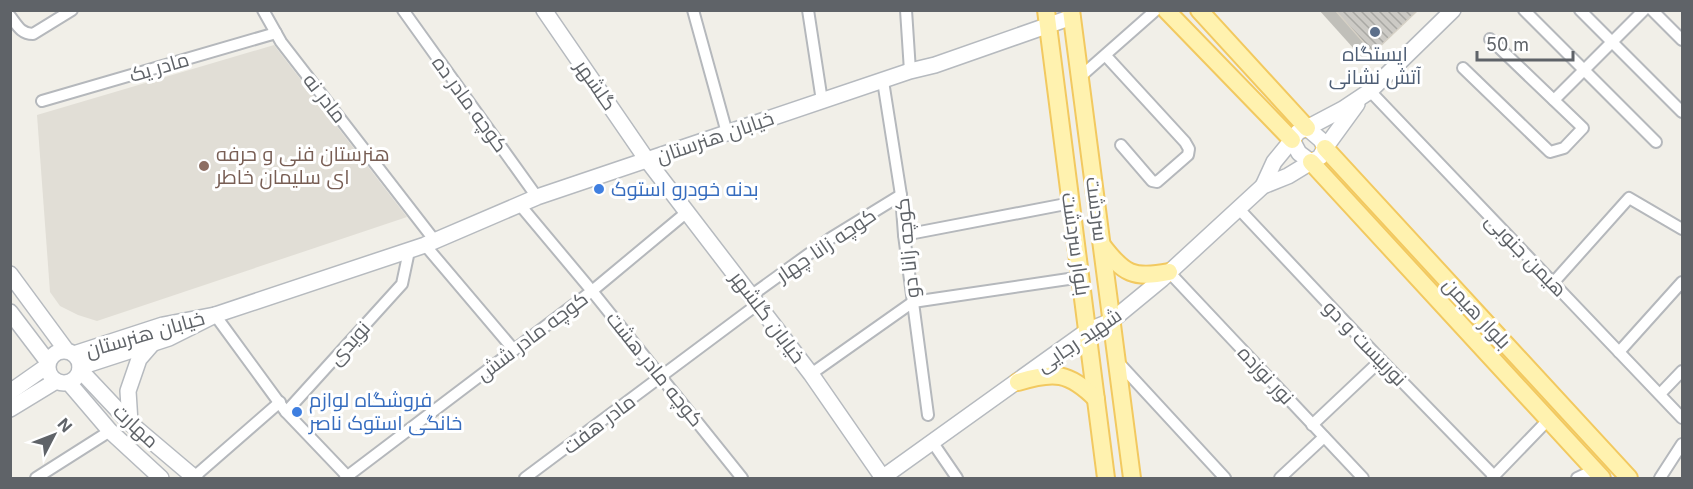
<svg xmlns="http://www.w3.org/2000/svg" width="1693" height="489" viewBox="0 0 1693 489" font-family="Inter,Cairo,sans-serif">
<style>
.education{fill:#e1ded6}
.shadow{fill:#0003}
.building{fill:url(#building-back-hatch);stroke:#d6d1c6;stroke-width:1.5}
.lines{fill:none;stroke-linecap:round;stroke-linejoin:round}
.street-casing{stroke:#b5b8bc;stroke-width:14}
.secondary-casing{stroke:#b6babf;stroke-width:18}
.primary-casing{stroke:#f2c960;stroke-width:20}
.street{stroke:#fff;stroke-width:10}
.secondary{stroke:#fff;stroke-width:15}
.primary{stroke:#fff2af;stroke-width:16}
.service-dot{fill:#5c6f8a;stroke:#fff;stroke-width:2}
.education-dot{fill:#8d6e63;stroke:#fff;stroke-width:2}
.shop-dot{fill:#3f7fe0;stroke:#fff;stroke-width:2}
.labels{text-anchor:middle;stroke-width:6;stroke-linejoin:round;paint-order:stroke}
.service-label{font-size:20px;fill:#4e5e75;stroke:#fff}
.street-label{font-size:20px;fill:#5f6368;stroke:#fff}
.education-label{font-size:20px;fill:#785e54;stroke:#fff;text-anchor:start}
.shop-label{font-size:20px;fill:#366cbe;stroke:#fff;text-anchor:start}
</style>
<defs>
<pattern id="building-back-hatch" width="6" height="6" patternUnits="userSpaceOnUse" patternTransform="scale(1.5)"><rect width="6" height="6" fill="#cccac5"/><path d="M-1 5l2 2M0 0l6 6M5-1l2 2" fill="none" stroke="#a9a8a4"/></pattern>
</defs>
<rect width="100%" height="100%" fill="#f1efe8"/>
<!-- education -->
<path class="education" d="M274 45 407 217 97 321 78 315 60 306 50 292 37 115Z"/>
<!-- shadow -->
<path class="shadow" d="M1319 10H1417L1364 60Z"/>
<!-- building -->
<path class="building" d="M1335 10H1418L1373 53Z"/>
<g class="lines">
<!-- street casing -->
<g class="street-casing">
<g id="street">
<path d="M263 10 281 42 435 241"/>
<path d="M403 10 537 197"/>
<path d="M693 10 727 133"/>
<path d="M808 10 822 101"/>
<path d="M906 10 910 71"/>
<path d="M1524 10 1656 142"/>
<path d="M1580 10 1682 112"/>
<path d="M1652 10 1682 40"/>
<path d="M10 16C17 25 21 34 33 34L72 10"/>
<path d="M1106 56 1185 142 1189 149 1188 155 1157 182 1152 181 1121 145"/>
<path d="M1463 68 1550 152 1564 148 1583 128 1490 39"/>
<path d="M1080 77 1156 10"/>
<path d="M883 81 901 195 904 235 928 415"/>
<path d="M1370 91 1682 418"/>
<path d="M1554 100 1644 10"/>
<path d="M42 101 276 33"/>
<path d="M520 205 592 291 742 478"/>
<path d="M1238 208 1381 360 1494 476"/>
<path d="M904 235 1071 203"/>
<path d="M425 245 514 350"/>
<path d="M1169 272 1363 478"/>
<path d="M1553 283 1629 198 1682 229"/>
<path d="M752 295 831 238 901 195"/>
<path d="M215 315 286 412"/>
<path d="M1619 352 1682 282"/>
<path d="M1117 361 1225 478"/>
<path d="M811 374 913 302 1082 277"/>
<path d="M1660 394 1682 371"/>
<path d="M1312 425 1381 360"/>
<path d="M933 443 957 478"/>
<path d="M194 477 280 402"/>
<path d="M36 478 110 431"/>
<path d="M345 478 592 291 687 212"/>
<path d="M349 478 286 412 402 284 409 251"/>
<path d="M525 478 758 304"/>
<path d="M1280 478 1324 437"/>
<path d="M1492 478 1548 420"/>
<path d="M1577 478 1594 470"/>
<path d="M1660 478 1682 444"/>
</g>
</g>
<!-- secondary casing -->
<g class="secondary-casing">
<g id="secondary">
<path d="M544 10 647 160 811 374 883 478"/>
<path d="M1307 128 1343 109 1370 91 1453 10"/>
<path d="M1307 128 1321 140 1325 148 1320 157 1311 162 1299 153 1292 140 1298 132Z"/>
<path d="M1325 148 1357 104"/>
<path d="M1263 186 1274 162 1292 140"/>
<path d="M10 274 66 350"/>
<path d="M10 312 48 362"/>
<path d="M215 315 425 245 537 197 910 71 935 65 1072 17"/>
<circle cx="64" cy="367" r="16"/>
<path d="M74 354 163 325 215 315 169 338 80 367"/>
<path d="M80 370 130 423 195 478"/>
<path d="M69 383 110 431 161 478"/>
<path d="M10 392 47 366"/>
<path d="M10 409 56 381"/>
<path d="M130 423 128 391 139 359 152 344"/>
<path d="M882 478 1087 331 1111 321 1162 279 1263 186 1288 176 1311 162"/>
</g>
</g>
<!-- primary casing -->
<g class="primary-casing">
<g id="primary">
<path d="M1046 10 1106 478"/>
<path d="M1071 10 1132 478"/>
<path d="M1166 10 1292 140"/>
<path d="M1199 10 1307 128"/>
<path d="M1325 148 1629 478"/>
<path d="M1311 162 1602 478"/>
<path d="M1102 245C1124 274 1133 279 1169 272"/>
<path d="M1018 382C1054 371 1069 372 1096 399"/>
</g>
</g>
<!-- street -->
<use href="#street" class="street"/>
<!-- secondary -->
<use href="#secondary" class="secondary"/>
<!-- primary -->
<use href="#primary" class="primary"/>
</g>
<!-- markers -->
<circle class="service-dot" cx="1375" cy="32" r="6"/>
<circle class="education-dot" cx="204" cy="166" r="6"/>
<g class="shop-dot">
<circle cx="599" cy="189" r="6"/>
<circle cx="297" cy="412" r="6"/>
</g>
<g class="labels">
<!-- service labels -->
<g class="service-label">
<text x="1375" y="61">ایستگاه<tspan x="1375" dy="23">آتش نشانی</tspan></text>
</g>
<!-- street labels -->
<g class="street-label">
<text transform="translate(159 67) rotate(-16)" y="7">مادر یک</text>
<text transform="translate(596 85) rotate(55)" y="7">گلشهر</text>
<text transform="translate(325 98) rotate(52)" y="7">مادر نه</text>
<text transform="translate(470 104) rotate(54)" y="7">کوچه مادر ده</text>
<text transform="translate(715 137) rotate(-19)" y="7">خیابان هنرستان</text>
<text transform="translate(1097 209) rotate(83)" y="7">سردشت</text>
<text transform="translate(1076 244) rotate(82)" y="7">بلوار سردشت</text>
<text transform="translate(826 245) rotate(-34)" y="7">کوچه زانا چهار</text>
<text transform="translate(907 248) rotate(-96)" y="7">کوچه زانا دو</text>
<text transform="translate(1526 255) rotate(46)" y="7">هیمن جنوبی</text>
<text transform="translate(1477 313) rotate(47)" y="7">بلوار هیمن</text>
<text transform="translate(768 317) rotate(53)" y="7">خیابان گلشهر</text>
<text transform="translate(145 334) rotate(-16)" y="7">خیابان هنرستان</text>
<text transform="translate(532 336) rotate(-37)" y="7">کوچه مادر شش</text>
<text transform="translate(1079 340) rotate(-34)" y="7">شهید رجایی</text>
<text transform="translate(349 343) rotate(-48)" y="7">نویدی</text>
<text transform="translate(1365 343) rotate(46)" y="7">نوربیست و دو</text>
<text transform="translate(655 369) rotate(51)" y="7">کوچه مادر هشت</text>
<text transform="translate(1266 375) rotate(47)" y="7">نور نوزده</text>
<text transform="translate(599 424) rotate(-37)" y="7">مادر هفت</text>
<text transform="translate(136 426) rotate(43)" y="7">مهارت</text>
</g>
<!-- education labels -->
<g class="education-label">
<text x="216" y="161">هنرستان فنی و حرفه<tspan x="216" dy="23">ای سلیمان خاطر</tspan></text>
</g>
<!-- shop labels -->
<g class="shop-label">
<text x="611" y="196">بدنه خودرو استوک</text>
<text x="309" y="407">فروشگاه لوازم<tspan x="309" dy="23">خانگى استوک ناصر</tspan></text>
</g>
</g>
<!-- border -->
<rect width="1693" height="489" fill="none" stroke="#5f6368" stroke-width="24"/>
<!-- north arrow -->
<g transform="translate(54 435) rotate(48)" stroke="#ffffff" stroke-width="4.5" paint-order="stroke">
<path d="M0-4.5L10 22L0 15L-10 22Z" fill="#5f6368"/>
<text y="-9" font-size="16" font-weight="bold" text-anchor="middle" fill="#5f6368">N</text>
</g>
<!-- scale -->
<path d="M1477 51v9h96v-9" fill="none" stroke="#5f6368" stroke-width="3"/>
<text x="1486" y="51" font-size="18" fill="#5f6368" stroke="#ffffff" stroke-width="4.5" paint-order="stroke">50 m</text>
</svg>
